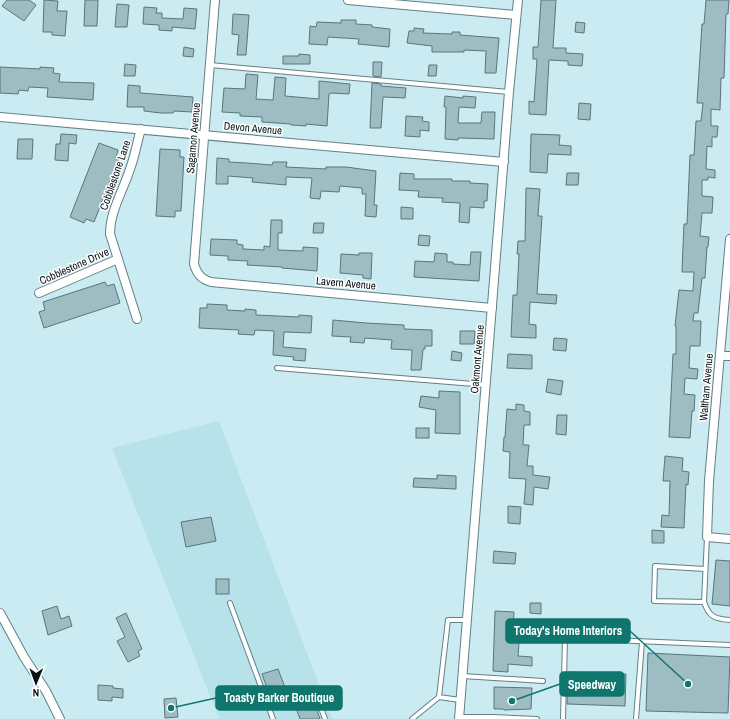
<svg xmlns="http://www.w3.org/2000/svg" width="730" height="719" viewBox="0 0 730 719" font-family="'Archivo Narrow',sans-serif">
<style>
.built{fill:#b7e2ea}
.building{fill:#9dbdc3;stroke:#58767b}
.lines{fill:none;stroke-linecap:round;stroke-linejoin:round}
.service-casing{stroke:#628186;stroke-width:6}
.minor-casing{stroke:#628186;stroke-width:10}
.service{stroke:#fff;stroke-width:4}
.minor{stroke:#fff;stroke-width:8}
.labels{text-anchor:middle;stroke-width:3;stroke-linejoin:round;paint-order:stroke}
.street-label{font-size:11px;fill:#071315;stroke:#fff}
.leader{fill:none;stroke:#0f766e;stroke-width:1.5}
.callout-dot{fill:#0f766e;stroke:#fff;stroke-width:1.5}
.callout{fill:#0f766e;stroke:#0f766e;stroke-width:1.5}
.callout-label{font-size:12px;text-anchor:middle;font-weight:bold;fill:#fff}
</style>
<rect width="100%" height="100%" fill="#caebf1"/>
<!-- built -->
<path class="built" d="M219 421 332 719H219L112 448Z"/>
<!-- building -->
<g class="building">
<path d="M7 0H29L36 5 24 21 2 6Z"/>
<path d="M44 0 58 1 57 11H67L65 36 52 35V32H43Z"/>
<path d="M85 0H98L97 26H84Z"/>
<path d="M541 0H556L553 48H566V53L583 54 582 66 568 65V61L549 60 546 115 529 114V101L534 102 537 59H533V47H538Z"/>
<path d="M706 0H729L728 14H726L724 78H721L720 110 711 109V126H718L717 137H712V147L707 146 706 169 715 170V178L708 177V180H702V196L713 197 712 213H702L700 236 709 237 708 247H707L705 278H702L698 313H694L693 321H701L700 346H690L689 368 698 369 697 379 685 378 684 394 695 395 694 411H692L690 438 669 437 673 354H676V326H675L679 290 693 291 694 272H682L683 246 684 224H687L690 155H694L696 121H701L703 103H697L702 24H704Z"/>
<path d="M117 4 129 5 127 27H115Z"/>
<path d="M144 7 157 8 156 13H162V18L183 19 184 8 197 9 195 29 172 27V31L159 30V25L143 24Z"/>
<path d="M233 14 249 15 246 55H237L239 35 232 34Z"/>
<path d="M341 20H356V24L372 25V27L390 29 389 47 358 44 359 39 328 37 327 45 309 44 310 26 316 27 317 22 341 23Z"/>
<path d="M576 22 585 23 584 33 575 32Z"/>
<path d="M414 28 424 29 423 33 452 34V32H460V35L499 38 496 73H485L486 51 464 50V52H432V46L407 43 409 31H414Z"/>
<path d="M184 47 194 49 193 57 183 56Z"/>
<path d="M299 54 310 55V64H283V56H299Z"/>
<path d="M373 62H382L381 77 373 76Z"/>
<path d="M125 64 136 65 135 76H124Z"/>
<path d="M429 65H437L436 76H428Z"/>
<path d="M0 67 40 69V67L54 68 53 73 60 74 59 82 94 83 93 100 47 97 48 88 29 87 28 91 19 90 18 94 0 93Z"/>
<path d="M246 74 258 75 256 99 273 100 275 77 286 78 285 96 319 99V81L350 84 349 94 331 93 329 94 327 126 306 124V126L291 125V124L262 122V117L240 116V113L222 112 224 88 245 89Z"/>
<path d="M372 83 381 84V86L406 88 405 98 383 97 381 128H370Z"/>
<path d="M128 85 140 86V93L193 97 192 112 174 111 173 113H161L144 111V107H127Z"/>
<path d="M445 96 463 98V96L476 97 475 108 459 107 458 123H481L482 112H495L494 139 458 138V140L445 139 446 107H444Z"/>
<path d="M579 103 591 104 590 120 578 119Z"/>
<path d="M406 116 423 117 422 121 429 122V131L420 130V137L405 136Z"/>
<path d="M61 134 77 135 76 144 69 143 68 161 55 160 56 144H60Z"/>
<path d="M531 134 560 135 559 145 571 146V155L548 154 547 173 530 172Z"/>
<path d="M18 139H33L32 159H17Z"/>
<path d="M99 143 118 150 116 157 119 158 94 222 86 219 84 223 70 217Z"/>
<path d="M160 149 180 150V157H184L181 211H175V217L156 216Z"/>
<path d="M217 158 229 159V162L247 163 272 165 273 162H287L286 167 326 169V167H346L376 171 374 205H377L376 217 365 216 366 194H362V188L340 186 339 192 321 191 320 199 310 198 312 178 286 177V185L252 182 253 178 228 176V184H216Z"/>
<path d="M400 173 414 174V179H452V181H470V183L488 184 487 201H484V208L470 207 469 223 459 222 460 203 442 202 443 198 418 197 419 191 399 190Z"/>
<path d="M567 173H579L578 185H566Z"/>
<path d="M526 188 540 189 538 216H542L537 294 557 295 556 304 530 302 529 324 536 325V338L511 337 513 295H517L519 254H517L518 241H525Z"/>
<path d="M401 207 413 208V219H401Z"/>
<path d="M271 220H282V233H278V250L303 251V247L318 248 317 271 282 268V267L247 265 248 261 228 260V256L210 255 211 239 237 240V244L243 245V249L264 250V246L270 247Z"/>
<path d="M314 223H324L323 233H313Z"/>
<path d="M419 235 430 236 429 246 418 245Z"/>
<path d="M471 252H481L479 281 414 277 415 261 434 262 435 253 447 254V262H453V264L470 265Z"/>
<path d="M359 253H372L371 279 363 278V275L340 273 341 254 359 255Z"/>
<path d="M105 282 107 286 114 284 120 303 44 328 39 312 45 310 43 302Z"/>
<path d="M207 304 227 305V310L245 311V309L256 310V315L299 317V315L312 316 311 333 284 332 283 347 306 349 305 361 293 360 294 357 273 355 274 331 255 330 254 335 238 334 239 330 199 328 200 308H207Z"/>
<path d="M333 320 366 323 404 325V329L432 330V346H425V349H423L421 370H411L412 350 391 349 392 340 365 338 364 343 350 342 351 337 332 336Z"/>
<path d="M460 331H475L474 344H460Z"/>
<path d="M554 338 567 339 566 351 553 350Z"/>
<path d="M452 351 462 353 461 361 451 360Z"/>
<path d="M508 354 532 355V369L507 368Z"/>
<path d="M548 379 563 381 561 395 546 392Z"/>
<path d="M439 391 460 392V434L435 433 436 410 419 407 421 396 439 398Z"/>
<path d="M516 404 524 405V411L530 412V425H524L523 445H529L527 466H533V475L550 477 548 489 534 487 533 505 524 504 526 479 509 478 510 452 503 451 504 437H505L507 409 516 410Z"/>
<path d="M557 415H567L566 435 556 434Z"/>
<rect x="416" y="428" width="13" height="10"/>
<path d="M665 456 683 458 682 471 689 472 688 485 686 484 684 528 661 527 662 515 669 516 670 481H663Z"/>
<path d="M437 475 456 476V489L413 487 414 478 437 479Z"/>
<path d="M508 506 521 507 520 524 508 523Z"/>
<path d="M211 517 216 541 186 547 181 522Z"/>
<path d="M652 530 664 531V543H652Z"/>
<path d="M494 551 516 553 515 564 493 563Z"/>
<path d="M716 560 730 561V606L712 604Z"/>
<rect x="216" y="579" width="13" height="15"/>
<path d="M530 603H541V614L530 613Z"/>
<path d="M57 606 61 619 69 616 72 626 48 635 42 611Z"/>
<path d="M495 611 514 612 513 630H520L518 656 532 657V666L508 664V672L493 671Z"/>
<path d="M126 613 142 649 138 651 140 656 128 662 117 641 125 637 116 618Z"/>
<path d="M648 653 730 657 728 713 646 711Z"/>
<path d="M278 669 286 690 270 696 262 674Z"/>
<path d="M568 672 626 674 625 706 567 704Z"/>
<path d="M98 685 113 686V688L123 689V698L112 697V701L98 700Z"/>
<path d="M494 687 532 688 531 709 504 710 503 709H494Z"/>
<path d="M312 696 320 719H300L294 702Z"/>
<path d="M176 698 178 717 165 718 164 699Z"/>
</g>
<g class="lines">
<!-- service casing -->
<g class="service-casing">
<g id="service">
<path d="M210 65 509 92"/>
<path d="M277 368 486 385"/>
<path d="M707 537 704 602C709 617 715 619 730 620"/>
<path d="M704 602 654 601 655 566 705 569"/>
<path d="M230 603 273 719"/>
<path d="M462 676 543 681"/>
<path d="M317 697 325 719"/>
<path d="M460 700 439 697 448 620H467"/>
<path d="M459 717H493V719"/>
<path d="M493 717 537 719"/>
<path d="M412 719 439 697"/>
<path d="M563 719 565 638 730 645"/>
<path d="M636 719 642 642"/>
</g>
</g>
<!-- minor casing -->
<g class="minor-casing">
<g id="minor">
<path d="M215 0 194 264C197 274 201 279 211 282L492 308"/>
<path d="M348 0 516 15"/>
<path d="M0 117 504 162"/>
<path d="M730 239 709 481 707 537 730 539"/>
<path d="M39 293 118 259"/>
<path d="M137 319 110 234C110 211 123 191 130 169 135 156 137 142 141 129"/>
<path d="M720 356H730"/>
<path d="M0 613 24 657 46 691 60 719"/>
<path d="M459 719 509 92 518 0"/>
</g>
</g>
<!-- service -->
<use href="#service" class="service"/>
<!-- minor -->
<use href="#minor" class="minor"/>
</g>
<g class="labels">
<!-- street labels -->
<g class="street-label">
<text transform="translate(253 128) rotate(5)" y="4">Devon Avenue</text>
<text transform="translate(193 138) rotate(-85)" y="4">Sagamon Avenue</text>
<text transform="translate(115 175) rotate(-71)" y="4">Cobblestone Lane</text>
<text transform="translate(74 266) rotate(-24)" y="4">Cobblestone Drive</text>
<text transform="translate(346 283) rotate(5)" y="4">Lavern Avenue</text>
<text transform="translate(477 359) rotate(-85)" y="4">Oakmont Avenue</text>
<text transform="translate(706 387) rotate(-85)" y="4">Waltham Avenue</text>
</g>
</g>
<!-- callouts -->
<path class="leader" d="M688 684L630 631M512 701L560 684M171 708L216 698"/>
<g class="callout-dot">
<circle cx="688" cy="684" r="4"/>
<circle cx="512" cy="701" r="4"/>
<circle cx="171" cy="708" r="4"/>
</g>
<g class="callout">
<rect x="506" y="619" width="124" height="24" rx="4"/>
<rect x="560" y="672" width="64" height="24" rx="4"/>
<rect x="216" y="686" width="126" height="24" rx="4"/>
</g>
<g class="callout-label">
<text x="568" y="635">Today's Home Interiors</text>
<text x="592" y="689">Speedway</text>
<text x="279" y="702">Toasty Barker Boutique</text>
</g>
<!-- north arrow -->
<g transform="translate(36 683) rotate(181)" stroke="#ffffff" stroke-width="3" paint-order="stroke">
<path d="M0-3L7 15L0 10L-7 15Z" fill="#071315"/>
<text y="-6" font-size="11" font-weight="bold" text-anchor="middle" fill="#071315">N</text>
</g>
</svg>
